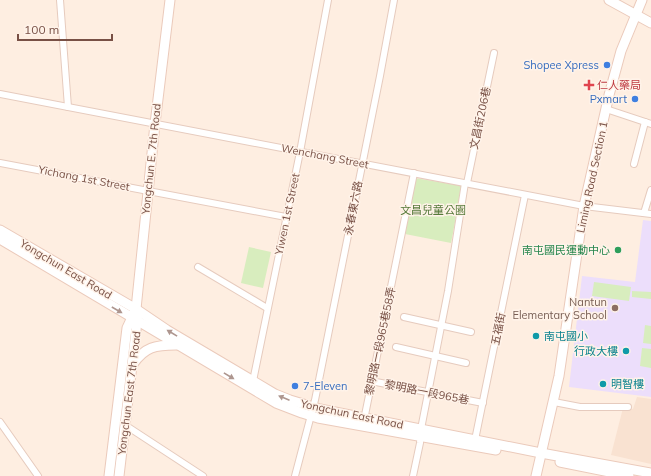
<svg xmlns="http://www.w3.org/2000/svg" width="651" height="476" viewBox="0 0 651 476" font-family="Mulish,'Noto Sans TC',sans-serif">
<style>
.residential{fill:#f9e2d1}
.education{fill:#ecdefb}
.green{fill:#d8edbe}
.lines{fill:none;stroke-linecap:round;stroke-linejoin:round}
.street-casing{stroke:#e6cbbe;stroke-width:8}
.secondary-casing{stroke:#ebcabb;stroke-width:11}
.street{stroke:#fff;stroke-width:6}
.secondary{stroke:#fff;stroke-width:9}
.oneway{fill:#ae968f}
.shop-dot{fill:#3f7fe0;stroke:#fff3e9;stroke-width:1.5}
.health-dot{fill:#e0444e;stroke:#fff3e9;stroke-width:1.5}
.leisure-dot{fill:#2e9e5b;stroke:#fff3e9;stroke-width:1.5}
.education-dot{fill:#8d6e63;stroke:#fff3e9;stroke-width:1.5}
.culture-dot{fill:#0f9aa8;stroke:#fff3e9;stroke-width:1.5}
.labels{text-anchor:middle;stroke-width:3;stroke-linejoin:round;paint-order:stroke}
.shop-label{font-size:11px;fill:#366cbe;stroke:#fff3e9;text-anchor:end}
.health-label{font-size:11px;fill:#be3a42;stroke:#fff3e9;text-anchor:start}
.street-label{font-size:11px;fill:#785045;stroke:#fff3e9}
.park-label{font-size:11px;fill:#567a3a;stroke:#fff3e9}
.leisure-label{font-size:11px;fill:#27864d;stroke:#fff3e9;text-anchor:end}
.education-label{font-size:11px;fill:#785e54;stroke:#fff3e9;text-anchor:end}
.culture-label{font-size:11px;fill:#0d838f;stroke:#fff3e9;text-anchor:start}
</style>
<rect width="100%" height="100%" fill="#feeee1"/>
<!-- residential -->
<path class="residential" d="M637 397 651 399V464L611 455 623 408 633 409Z"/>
<!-- education -->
<path class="education" d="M643 220 651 221V397L569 387 582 276 635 282Z"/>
<!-- green -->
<g class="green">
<path d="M415 178 462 186 451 243 405 234Z"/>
<path d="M249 247 271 252 263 288 241 283Z"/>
<path d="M594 282 631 287 629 301 592 296Z"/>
<path d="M632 291 651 292V299L632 297Z"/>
<path d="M645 325 651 326V344L643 343Z"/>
<path d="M642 348 651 349V368L640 366Z"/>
</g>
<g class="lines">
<!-- street casing -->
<g class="street-casing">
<g id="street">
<path d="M60 0 68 107"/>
<path d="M0 94 584 206 651 214"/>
<path d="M606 109 651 124"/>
<path d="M0 163 286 217"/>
<path d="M634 164 645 122"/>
<path d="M467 183 494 53"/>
<path d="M644 213 651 190"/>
<path d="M198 267 267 308"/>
<path d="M404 317 471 332"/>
<path d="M396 347 466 363"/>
<path d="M253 381 300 152 328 0"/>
<path d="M371 381 483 403"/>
<path d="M554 402 580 407H628"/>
<path d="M364 420 414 173"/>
<path d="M0 422 38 476"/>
<path d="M125 425 203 476"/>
<path d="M475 440 525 195"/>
<path d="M295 476 315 400 380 76 394 0"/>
<path d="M413 476 420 443 421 429 448 291 465 183"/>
</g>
</g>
<!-- secondary casing -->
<g class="secondary-casing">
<g id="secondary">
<path d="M609 0 651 23"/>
<path d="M0 230 136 309 167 330 275 394 290 400 320 409 541 453 651 473"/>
<path d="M0 239 276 403 302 413 318 418 496 450"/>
<path d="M133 364C145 347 155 345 176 345"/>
<path d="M560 462 629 476"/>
<path d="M109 476 127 328 136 309 155 124 170 0"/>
<path d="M119 476 136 331 137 317"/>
<path d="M536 476 559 376 584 206 609 95 621 51 642 0"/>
</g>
</g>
<!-- street -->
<use href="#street" class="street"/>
<!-- secondary -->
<use href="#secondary" class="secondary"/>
</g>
<!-- one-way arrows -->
<defs><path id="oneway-solid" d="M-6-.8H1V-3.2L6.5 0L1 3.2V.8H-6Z"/></defs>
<g class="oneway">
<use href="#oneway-solid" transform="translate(117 310) rotate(30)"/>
<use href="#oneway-solid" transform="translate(172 333) rotate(-149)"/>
<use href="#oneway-solid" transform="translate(229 376) rotate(31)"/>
<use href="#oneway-solid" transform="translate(284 398) rotate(-157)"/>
</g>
<!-- markers -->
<g class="shop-dot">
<circle cx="607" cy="65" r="4"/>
<circle cx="635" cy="99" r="4"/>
<circle cx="295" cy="386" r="4"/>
</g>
<path class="health-dot" d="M587 79h4v4h4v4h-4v4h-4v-4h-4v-4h4z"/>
<circle class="leisure-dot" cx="618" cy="250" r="4"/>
<circle class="education-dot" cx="615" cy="308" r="4"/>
<g class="culture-dot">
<circle cx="536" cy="336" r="4"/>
<circle cx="626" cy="351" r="4"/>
<circle cx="603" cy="384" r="4"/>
</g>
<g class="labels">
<!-- shop labels -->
<g class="shop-label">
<text x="599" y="69">Shopee Xpress</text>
<text x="627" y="103">Pxmart</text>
<text x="303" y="390" text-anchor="start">7-Eleven</text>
</g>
<!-- health labels -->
<g class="health-label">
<text x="597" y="89">仁人藥局</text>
</g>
<!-- street labels -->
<g class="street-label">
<text transform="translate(480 118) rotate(-78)" y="4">文昌街206巷</text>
<text transform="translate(325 156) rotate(11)" y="4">Wenchang Street</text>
<text transform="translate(151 159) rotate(-84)" y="4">Yongchun E. 7th Road</text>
<text transform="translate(592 177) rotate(-78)" y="4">Liming Road Section 1</text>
<text transform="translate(84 178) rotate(11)" y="4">Yichang 1st Street</text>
<text transform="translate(353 208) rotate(-79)" y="4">永春東六路</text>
<text transform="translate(287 214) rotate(-78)" y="4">Yiwen 1st Street</text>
<text transform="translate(66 269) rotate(31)" y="4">Yongchun East Road</text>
<text transform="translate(498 329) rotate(-79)" y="4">五福街</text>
<text transform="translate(380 341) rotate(-78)" y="4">黎明路一段965巷58弄</text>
<text transform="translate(427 392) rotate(11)" y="4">黎明路一段965巷</text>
<text transform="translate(129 393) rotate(-83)" y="4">Yongchun East 7th Road</text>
<text transform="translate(352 414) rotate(12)" y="4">Yongchun East Road</text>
</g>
<!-- park labels -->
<g class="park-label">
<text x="433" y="214">文昌兒童公園</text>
</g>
<!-- leisure labels -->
<g class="leisure-label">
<text x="610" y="254">南屯國民運動中心</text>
</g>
<!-- education labels -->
<g class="education-label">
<text x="607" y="306">Nantun<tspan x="607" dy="13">Elementary School</tspan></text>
</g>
<!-- culture labels -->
<g class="culture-label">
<text x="544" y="340">南屯國小</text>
<text x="618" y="355" text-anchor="end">行政大樓</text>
<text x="611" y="388">明智樓</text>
</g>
</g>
<!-- scale -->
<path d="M18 34v6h94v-6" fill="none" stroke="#785045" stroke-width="2"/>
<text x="24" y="34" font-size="12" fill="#785045" stroke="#fff3e9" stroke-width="3" paint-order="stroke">100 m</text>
</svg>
